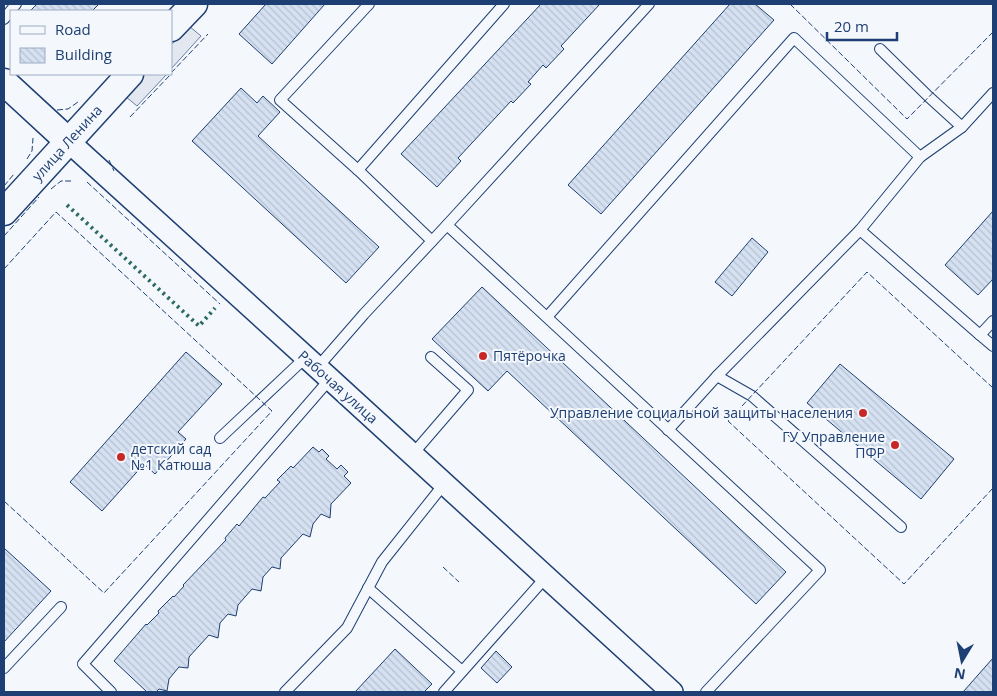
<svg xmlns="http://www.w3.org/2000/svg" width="997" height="696" viewBox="0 0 997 696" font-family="'Open Sans',sans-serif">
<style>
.parking{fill:#e3e8f0;stroke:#687fa3}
.building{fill:url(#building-back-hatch);stroke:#1d3f73}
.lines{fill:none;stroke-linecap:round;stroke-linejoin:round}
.service-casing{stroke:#1d3f73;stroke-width:12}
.minor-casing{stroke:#1d3f73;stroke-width:24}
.tertiary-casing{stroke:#1d3f73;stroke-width:29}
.service{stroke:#f4f7fb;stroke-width:10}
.minor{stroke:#f4f7fb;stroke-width:21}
.tertiary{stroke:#f4f7fb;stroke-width:26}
.hedge{stroke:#2c6c60;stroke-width:4;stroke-dasharray:2.5 4;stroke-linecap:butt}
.fence{stroke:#1d3f73;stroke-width:1;stroke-dasharray:6 2.5;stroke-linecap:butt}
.poi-dot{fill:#c62828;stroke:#f4f7fb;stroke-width:2}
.labels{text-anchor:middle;stroke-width:4;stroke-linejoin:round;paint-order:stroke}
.street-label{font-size:14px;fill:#1d3f73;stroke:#f4f7fb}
.poi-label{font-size:14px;fill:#1d3f73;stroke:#f4f7fb;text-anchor:start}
</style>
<defs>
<pattern id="building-back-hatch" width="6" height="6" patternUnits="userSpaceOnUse" patternTransform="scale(1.25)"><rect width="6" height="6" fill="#d5e0f0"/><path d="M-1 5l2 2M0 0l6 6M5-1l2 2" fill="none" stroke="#b6c1d1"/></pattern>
</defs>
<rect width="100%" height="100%" fill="#f4f7fb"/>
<!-- parking -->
<g class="parking">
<path d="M189 26 201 36 171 69V45Z"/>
<path d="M145 74H167L137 106 125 96Z"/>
</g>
<!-- building -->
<g class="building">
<path d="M37 4H99L92 11H30Z"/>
<path d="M266 4H325L272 64 239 34Z"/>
<path d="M541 4H600L561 46 564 49 546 68 543 65 528 82 531 84 513 103 511 101 458 158 461 161 437 187 401 154Z"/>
<path d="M730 4H755L774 20 601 214 568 185Z"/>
<path d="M241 88 257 103 263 96 280 112 258 136 379 247 346 283 192 141Z"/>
<path d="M993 211V279L978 295 945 265Z"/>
<path d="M752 238 768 252 732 296 715 282Z"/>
<path d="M482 287 786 572 756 604 507 371 488 391 432 339Z"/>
<path d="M186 352 222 384 178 432 186 439 155 474 144 464 102 511 70 482Z"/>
<path d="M840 364 954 459 921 499 807 403Z"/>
<path d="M313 447 319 452 322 449 329 456 326 459 337 469 341 465 348 472 344 476 351 483 331 504 330 518 321 514 313 524 310 537 303 534 281 558 280 569 272 567 263 577 261 591 252 589 238 605 236 616 228 614 220 623 218 638 209 635 189 657 188 668 179 667 169 679 167 691 159 689 156 692H147L114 661 146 624 147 625 159 613 158 611 173 596 174 597 184 586 183 585 226 540 225 538 237 524 239 526 263 497 265 498 280 482 277 480 291 466 293 468Z"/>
<path d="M4 548 51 591 4 642Z"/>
<path d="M395 649 432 684 424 692H355Z"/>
<path d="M496 651 512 667 497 683 481 668Z"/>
<path d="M993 658V692H963Z"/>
</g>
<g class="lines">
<!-- service casing -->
<g class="service-casing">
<g id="service">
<path d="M369 4 280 100 358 170 432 241"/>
<path d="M4 19 16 4"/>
<path d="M880 49 929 97 962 127"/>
<path d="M920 157 962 127 993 93"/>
<path d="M358 170 504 4"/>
<path d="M447 225 820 570 706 692"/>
<path d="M860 230 980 335 993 321"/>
<path d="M547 317 794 38 920 157 860 230 717 376 752 396 901 527"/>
<path d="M980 335 993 346"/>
<path d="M317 368 364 314 447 225 649 4"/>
<path d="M668 430 717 376"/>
<path d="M220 438 305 358"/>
<path d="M412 455 468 390 431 357"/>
<path d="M368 588 462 671"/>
<path d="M4 668 61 607"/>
<path d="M111 692 83 664 330 379"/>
<path d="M285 692 347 628 382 562 444 484"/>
<path d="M444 692 546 577"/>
</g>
</g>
<!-- minor casing -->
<g class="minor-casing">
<path id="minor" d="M68 141 330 379 672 692"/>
</g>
<!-- tertiary casing -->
<g class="tertiary-casing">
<g id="tertiary">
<path d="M171 28 194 4"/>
<path d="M4 82 68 141"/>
<path d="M4 212 130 74"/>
</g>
</g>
<!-- service -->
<use href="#service" class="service"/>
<!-- minor -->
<use href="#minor" class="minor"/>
<!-- tertiary -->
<use href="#tertiary" class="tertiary"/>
<!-- hedge -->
<path class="hedge" d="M67 205 199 326 215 308"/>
<!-- fence -->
<g class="fence">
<path d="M790 4 907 119 993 32"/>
<path d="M171 73 208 34"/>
<path d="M57 110 68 109 78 102"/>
<path d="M130 117 171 74"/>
<path d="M27 159 32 151 33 138"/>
<path d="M109 160 114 171"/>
<path d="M87 182 220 304"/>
<path d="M4 186 14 174"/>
<path d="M51 189 61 181H71"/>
<path d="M4 236 39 197"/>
<path d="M4 269 56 212 272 411 104 593 4 501"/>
<path d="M993 388 867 272 728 421 904 584 993 488"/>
<path d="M443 567 459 582"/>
</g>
</g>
<!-- markers -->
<g class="poi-dot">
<circle cx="483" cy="356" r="5"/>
<circle cx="863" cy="413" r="5"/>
<circle cx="895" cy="445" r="5"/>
<circle cx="121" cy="457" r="5"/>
</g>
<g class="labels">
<!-- street labels -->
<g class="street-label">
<text transform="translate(67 143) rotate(-48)" y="5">улица Ленина</text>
<text transform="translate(338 387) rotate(42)" y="5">Рабочая улица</text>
</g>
<!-- poi labels -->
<g class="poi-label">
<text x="493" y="361">Пятёрочка</text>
<text x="853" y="418" text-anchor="end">Управление социальной защиты населения</text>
<text x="885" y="442" text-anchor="end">ГУ Управление<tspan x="885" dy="16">ПФР</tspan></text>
<text x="131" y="454">детский сад<tspan x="131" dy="16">№1 Катюша</tspan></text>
</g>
</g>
<!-- border -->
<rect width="997" height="696" fill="none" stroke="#1d3f73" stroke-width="10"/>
<!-- legend -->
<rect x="10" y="10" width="162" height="65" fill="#f4f7fb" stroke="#9eadc5"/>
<rect x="20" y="26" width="25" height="8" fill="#f4f7fb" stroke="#9eadc5"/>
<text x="55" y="35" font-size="15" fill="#1d3f73">Road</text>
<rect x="20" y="48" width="25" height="15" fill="url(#building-back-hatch)" stroke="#9eadc5"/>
<text x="55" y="60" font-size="15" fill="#1d3f73">Building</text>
<!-- north arrow -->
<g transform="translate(962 661) rotate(190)" stroke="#f4f7fb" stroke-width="4" paint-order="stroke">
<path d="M0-4L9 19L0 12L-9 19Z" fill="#1d3f73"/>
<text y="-8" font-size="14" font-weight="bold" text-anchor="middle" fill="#1d3f73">N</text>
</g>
<!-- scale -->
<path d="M827 32v8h70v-8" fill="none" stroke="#1d3f73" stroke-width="2.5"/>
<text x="834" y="32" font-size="15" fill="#1d3f73" stroke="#f4f7fb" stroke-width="4" paint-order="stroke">20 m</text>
</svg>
